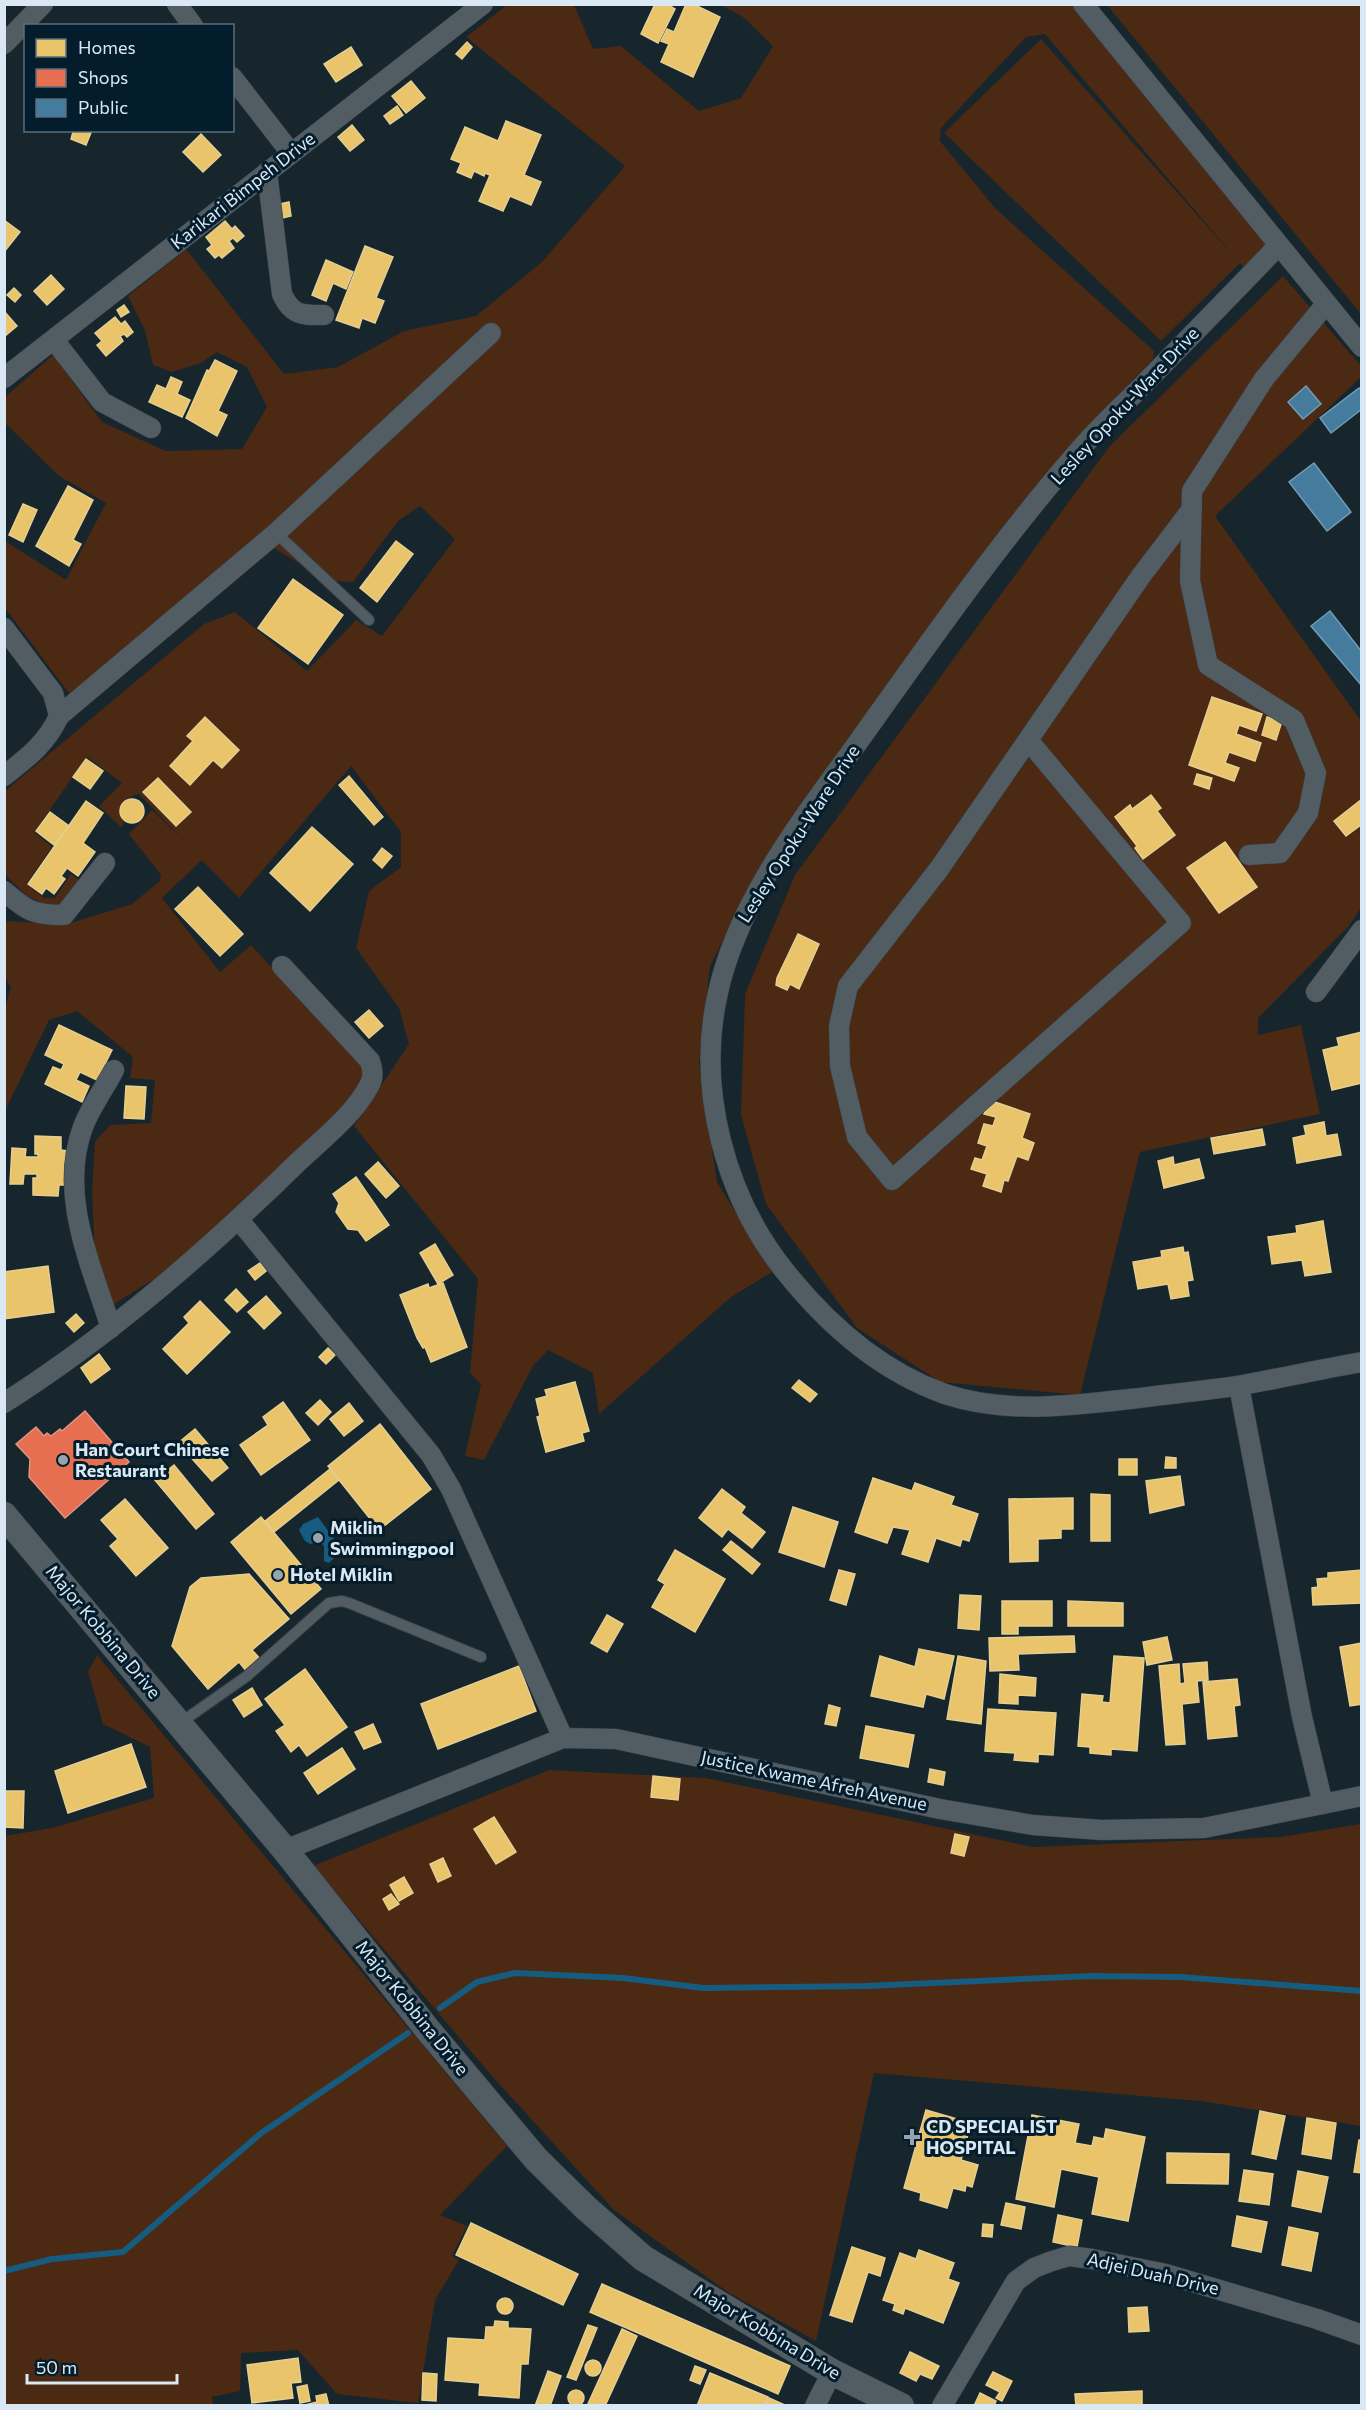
<svg xmlns="http://www.w3.org/2000/svg" width="1366" height="2410" viewBox="0 0 1366 2410" font-family="Commissioner,sans-serif">
<style>
.green{fill:#4b2913}
.water{fill:#165c80}
.homes{fill:#e9c46a;stroke:#e4cf93;stroke-width:1.5}
.shops{fill:#e76f51;stroke:#e39381;stroke-width:1.5}
.public{fill:#457b9d;stroke:#719cb6;stroke-width:1.5}
.lines{fill:none;stroke-linecap:round;stroke-linejoin:round}
.stream{stroke:#165c80;stroke-width:6}
.service-casing{stroke:#374249;stroke-width:12}
.minor-casing{stroke:#374249;stroke-width:21}
.tertiary-casing{stroke:#374249;stroke-width:27}
.service{stroke:#525c63;stroke-width:10}
.minor{stroke:#525c63;stroke-width:20}
.tertiary{stroke:#525c63;stroke-width:26}
.poi-dot{fill:#95a4ad;stroke:#041d2c;stroke-width:2}
.labels{text-anchor:middle;stroke-width:6;stroke-linejoin:round;paint-order:stroke}
.street-label{font-size:18px;fill:#d9e8f2;stroke:#041d2c}
.poi-label{font-size:18px;font-weight:bold;fill:#d9e8f2;stroke:#041d2c;text-anchor:start}
</style>
<rect width="100%" height="100%" fill="#17252d"/>
<!-- green -->
<g class="green">
<path d="M507 5H574L593 49 621 46 699 111 741 98 773 46 743 17 721 5H1075L1270 247 1245 269 1240 263 1161 341 944 133 1041 39 1238 261 1045 34 1026 37 941 128 940 141 995 208 1154 351 1153 359 1076 440 751 884 710 966 699 1063 717 1182 772 1272 731 1297 599 1414 593 1373 548 1350 533 1366 484 1460 465 1456 481 1384 470 1373 478 1279 354 1126 409 1044 399 1008 356 948 369 891 401 867V832L351 766 239 898 202 860 162 898 220 972 251 945 369 1074 333 1116 180 1263 114 1304 95 1257 92 1192 95 1142 110 1125 151 1123 155 1080 130 1078 133 1057 77 1011 49 1020 5 1111V1008L11 987 5 978V921L67 924 132 904 160 881 161 875 129 834 152 810 184 841 139 794C121 799 116 806 124 824L121 827 99 806 122 783 87 757 34 832 52 847 26 884 44 898H55L71 874 79 880 61 904 51 908 27 896 5 875V791L204 624 235 612 307 671 356 620 382 636 455 539 420 506 398 521 353 582 328 581 259 539 71 696 5 608V541L66 580 106 503 59 476 5 423V397L53 355 102 422 166 451 242 449 267 407 247 367 217 352 201 363 172 372 153 365 145 331 128 296 186 249 284 374 338 367 404 331 476 316 542 262 625 166 466 37Z"/>
<path d="M1107 5H1361V314Z"/>
<path d="M1283 276 1361 366V377L1215 516 1361 721V908L1348 927 1258 1018V1035L1301 1025 1320 1114 1140 1152 1080 1395 940 1382 857 1328 766 1204 741 1115 745 994 795 875 1109 447Z"/>
<path d="M97 1655 507 2146 440 2215 467 2226 452 2256 459 2260 435 2300 418 2403 337 2394 298 2350 241 2353 240 2391 212 2397 213 2405H5V1836L52 1828 154 1798 150 1747 103 1724 88 1672Z"/>
<path d="M549 1770 706 1778 1033 1847 1280 1837 1361 1824V2126L1200 2101 874 2073 816 2341 729 2293 614 2210 492 2076 313 1866Z"/>
</g>
<!-- water -->
<path class="water" d="M318 1517 342 1550 329 1563 324 1561V1546L320 1542 310 1544 305 1541 299 1530 303 1524Z"/>
<!-- homes -->
<g class="homes">
<path d="M655 4H667L675 9 658 43 641 34Z"/>
<path d="M686 4H693L720 17 693 77 661 62 669 44 661 41 667 29 674 32Z"/>
<path d="M467 42 472 47 462 59 456 54Z"/>
<path d="M351 47 362 65 336 82 324 64Z"/>
<path d="M411 81 425 98 406 113 392 96Z"/>
<path d="M397 106 403 115 390 124 384 116Z"/>
<path d="M506 121 541 135 524 175 541 182 531 205 510 196 503 211 479 201 490 175 485 173 484 176 474 171 471 178 457 172 461 163 451 159 465 127 498 141Z"/>
<path d="M352 125 364 140 350 151 338 137Z"/>
<path d="M70 130H92L86 145 71 139 73 132Z"/>
<path d="M201 134 221 155 203 172 183 152Z"/>
<path d="M289 202 291 216 278 219 275 205Z"/>
<path d="M4 220 20 232 4 252Z"/>
<path d="M225 221 232 229 235 226 244 236 237 242 233 238 229 241 234 248 222 258 219 255 215 258 207 249 212 245 206 237Z"/>
<path d="M365 246 393 257 376 298 384 301 375 323 362 318 359 328 336 320Z"/>
<path d="M326 260 353 272 346 289 333 283 326 301 312 295Z"/>
<path d="M51 275 64 289 47 305 34 291Z"/>
<path d="M14 288 21 295 15 302 7 295Z"/>
<path d="M124 305 129 312 121 317 117 310Z"/>
<path d="M4 311 17 326 4 337Z"/>
<path d="M115 317 121 324 125 321 133 332 127 337 124 334 120 336 123 341 106 356 97 345 102 341 95 333Z"/>
<path d="M215 360 237 371 218 411 227 415 217 436 186 418 207 370 209 371Z"/>
<path d="M171 377 182 382 177 394 190 400 182 417 149 402 157 385 166 389Z"/>
<path d="M68 486 93 500 73 540 81 544 69 566 36 546Z"/>
<path d="M23 504 37 510 23 542 9 535Z"/>
<path d="M396 541 413 554 377 602 360 588Z"/>
<path d="M293 579 343 615 308 664 258 628Z"/>
<path d="M1212 697 1262 714 1256 731 1239 725 1236 734 1261 743 1255 761 1229 752 1225 763 1239 768 1234 781 1189 765Z"/>
<path d="M205 717 239 750 222 768 213 760 190 785 170 766 193 741 187 736Z"/>
<path d="M1267 717 1282 721 1276 740 1262 735Z"/>
<path d="M86 759 103 771 90 789 73 777Z"/>
<path d="M1197 774 1212 778 1209 789 1194 784Z"/>
<path d="M349 776 383 817 374 825 339 785Z"/>
<path d="M158 778 191 812 176 826 143 792Z"/>
<path d="M1151 795 1161 808 1157 811 1175 835 1143 859 1135 848 1137 846 1115 817 1130 805 1132 809Z"/>
<path d="M1362 799V824L1346 836 1334 821Z"/>
<circle cx="132" cy="811" r="12"/>
<path d="M86 801 103 813 83 843 95 852 78 876 67 868 61 876 65 879 54 894 46 888 42 894 28 884Z"/>
<path d="M50 812 69 826 54 845 36 831Z"/>
<path d="M312 827 353 864 310 911 270 873Z"/>
<path d="M1225 842 1257 887 1219 913 1187 868Z"/>
<path d="M382 848 392 856 382 868 373 860Z"/>
<path d="M198 887 243 934 220 956 175 909Z"/>
<path d="M798 934 819 944 799 989 790 984 787 990 776 985 777 978Z"/>
<path d="M369 1010 383 1026 369 1038 355 1022Z"/>
<path d="M59 1025 112 1050 97 1080 80 1072 76 1080 89 1086 82 1102 45 1084 53 1067 61 1070 64 1064 45 1055Z"/>
<path d="M1362 1032V1083L1332 1090 1323 1050 1339 1046 1337 1038Z"/>
<path d="M126 1086 146 1087 144 1119 124 1118Z"/>
<path d="M989 1100 1030 1114 1022 1138 1034 1143 1028 1160 1017 1156 1008 1181 1004 1180 1001 1192 983 1186 987 1174 971 1169 975 1158 982 1160 987 1146 978 1143 984 1124 993 1126 996 1117 984 1114Z"/>
<path d="M1324 1122 1326 1136 1337 1134 1341 1155 1297 1163 1293 1138 1306 1135 1304 1126Z"/>
<path d="M1262 1129 1265 1145 1214 1154 1211 1138Z"/>
<path d="M35 1136 61 1137V1150L68 1151 67 1185H59L58 1196 33 1195V1178H37V1174H24L23 1184H10L12 1148 26 1149 25 1157H38V1154H35Z"/>
<path d="M1173 1157 1174 1165 1199 1159 1204 1178 1164 1188 1158 1161Z"/>
<path d="M378 1162 399 1186 386 1198 365 1174Z"/>
<path d="M356 1177 389 1225 366 1241 358 1230 348 1229 336 1212 339 1203 333 1194Z"/>
<path d="M1323 1221 1331 1272 1305 1276 1302 1260 1272 1264 1268 1237 1297 1233 1296 1226Z"/>
<path d="M435 1244 453 1275 438 1284 420 1253Z"/>
<path d="M1183 1247 1184 1253 1188 1252 1193 1280 1187 1281 1189 1296 1171 1299 1168 1284 1138 1289 1133 1262 1162 1257 1161 1251Z"/>
<path d="M260 1263 266 1271 255 1280 248 1271Z"/>
<path d="M48 1266 54 1312 4 1319V1272Z"/>
<path d="M443 1283 467 1347 431 1362 425 1347 423 1348 417 1338 400 1295 428 1284 429 1288Z"/>
<path d="M236 1289 248 1302 237 1312 225 1300Z"/>
<path d="M266 1296 281 1313 264 1329 248 1312Z"/>
<path d="M200 1301 230 1332 187 1374 163 1349 189 1323 184 1317Z"/>
<path d="M76 1314 84 1323 74 1332 66 1323Z"/>
<path d="M328 1348 335 1355 326 1364 319 1357Z"/>
<path d="M99 1354 110 1369 91 1383 81 1368Z"/>
<path d="M799 1380 817 1394 810 1402 792 1388Z"/>
<path d="M575 1382 589 1431 582 1433 584 1441 546 1452 537 1417 540 1416 536 1399 547 1396 545 1390Z"/>
<path d="M320 1400 331 1412 318 1425 306 1413Z"/>
<path d="M283 1402 310 1440 261 1475 240 1445 268 1425 263 1417Z"/>
<path d="M349 1403 363 1421 344 1436 330 1419Z"/>
<path d="M380 1424 431 1489 379 1530 328 1466Z"/>
<path d="M195 1429 228 1468 212 1481 178 1443Z"/>
<path d="M1166 1457 1176 1458V1468H1165Z"/>
<rect x="1119" y="1459" width="18" height="16"/>
<path d="M174 1465 214 1514 196 1529 155 1480Z"/>
<path d="M330 1469 339 1480 274 1532 265 1521Z"/>
<path d="M1180 1476 1184 1505 1150 1513 1146 1481Z"/>
<path d="M873 1478 912 1491 915 1483 954 1497 951 1505 978 1514 969 1541 962 1539 960 1546 936 1538 928 1562 902 1554 910 1530 893 1527 887 1543 855 1532Z"/>
<path d="M722 1489 745 1507 741 1513 765 1532 752 1548 728 1529 722 1537 699 1518Z"/>
<path d="M1091 1494 1110 1495V1541H1091Z"/>
<path d="M1073 1498V1529H1061V1538L1038 1539V1561L1010 1562 1009 1499Z"/>
<path d="M125 1499 168 1548 136 1576 110 1546 118 1539 101 1520Z"/>
<path d="M793 1507 838 1522 824 1567 779 1552Z"/>
<path d="M261 1517 321 1589 291 1614 231 1542Z"/>
<path d="M731 1541 760 1564 752 1574 723 1550Z"/>
<path d="M675 1550 725 1579 695 1632 652 1607 665 1584 658 1580Z"/>
<path d="M839 1570 855 1574 846 1605 830 1600Z"/>
<path d="M1362 1570V1603L1313 1605 1312 1588 1318 1587 1317 1579 1328 1578V1573Z"/>
<path d="M249 1574 289 1619 252 1650 261 1660 247 1672 239 1662 208 1689 172 1646 190 1587 201 1578Z"/>
<path d="M960 1595 981 1596 979 1630 958 1628Z"/>
<path d="M1002 1601H1052V1626H1018V1634H1002Z"/>
<path d="M1068 1601 1123 1603V1626H1068Z"/>
<path d="M607 1615 623 1624 607 1652 591 1643Z"/>
<path d="M1074 1636 1075 1652 1018 1654 1019 1670 990 1671 989 1638Z"/>
<path d="M1167 1637 1172 1660 1147 1665 1143 1642Z"/>
<path d="M1362 1643V1704L1350 1706 1340 1647Z"/>
<path d="M919 1649 954 1656 944 1699 926 1694 923 1707 871 1696 880 1656 915 1667Z"/>
<path d="M958 1656 986 1661 981 1724 947 1719Z"/>
<path d="M1114 1656 1144 1658 1137 1751 1111 1749V1755L1090 1753V1747L1078 1746 1082 1694 1103 1696 1102 1702 1110 1703Z"/>
<path d="M1207 1662 1208 1680 1197 1681 1199 1702 1182 1704 1185 1744 1166 1745 1159 1666 1179 1664 1180 1684 1185 1683 1183 1664Z"/>
<path d="M519 1666 536 1711 438 1749 421 1704Z"/>
<path d="M305 1669 347 1727 307 1756 299 1745 291 1752 276 1731 285 1725 265 1699Z"/>
<path d="M1000 1674 1036 1678 1035 1696 1018 1695V1704L999 1703Z"/>
<path d="M1237 1679 1240 1705 1234 1706 1237 1736 1208 1739 1203 1682Z"/>
<path d="M252 1688 262 1705 244 1717 233 1700Z"/>
<path d="M829 1705 840 1708 836 1726 825 1724Z"/>
<path d="M988 1709 1056 1713 1053 1755 1038 1754V1762L1014 1760 1015 1753 985 1751Z"/>
<path d="M373 1724 381 1742 364 1749 355 1732Z"/>
<path d="M866 1726 914 1735 908 1767 860 1758Z"/>
<path d="M131 1744 146 1787 68 1813 55 1771Z"/>
<path d="M342 1748 355 1769 318 1794 304 1773Z"/>
<path d="M930 1769 945 1772 943 1785 928 1782Z"/>
<path d="M653 1776 680 1779 678 1800 651 1797Z"/>
<path d="M4 1791H24L23 1828 4 1827Z"/>
<path d="M494 1817 516 1852 496 1864 474 1829Z"/>
<path d="M955 1834 969 1837 964 1856 951 1853Z"/>
<path d="M443 1858 451 1876 438 1882 430 1864Z"/>
<path d="M404 1877 413 1893 399 1901 390 1885Z"/>
<path d="M391 1894 399 1904 389 1910 383 1899Z"/>
<path d="M926 2110 971 2123 961 2160 978 2165 972 2187 966 2185 965 2191 953 2188 947 2208 920 2200 921 2193 904 2188Z"/>
<path d="M1260 2111 1285 2116 1276 2159 1252 2154Z"/>
<path d="M1032 2115 1079 2124 1075 2143 1092 2146 1094 2137 1104 2139 1106 2129 1145 2137 1128 2221 1092 2214 1099 2177 1061 2169 1054 2207 1016 2199Z"/>
<path d="M1307 2118 1336 2123 1331 2159 1302 2154Z"/>
<path d="M1359 2140H1362V2173L1354 2172Z"/>
<path d="M1167 2153 1229 2154 1228 2184 1167 2183Z"/>
<path d="M1244 2170 1273 2174 1269 2205 1239 2201Z"/>
<path d="M1298 2171 1328 2177 1321 2212 1292 2206Z"/>
<path d="M1006 2203 1025 2207 1021 2229 1001 2225Z"/>
<path d="M1058 2215 1082 2220 1077 2247 1053 2242Z"/>
<path d="M1237 2216 1267 2222 1261 2252 1232 2246Z"/>
<path d="M471 2223 578 2274 563 2305 456 2255Z"/>
<path d="M983 2224 993 2225 992 2237 982 2236Z"/>
<path d="M1289 2227 1318 2233 1311 2271 1282 2265Z"/>
<path d="M852 2247 885 2258 880 2276 868 2272 852 2322 830 2315Z"/>
<path d="M919 2250 954 2263 948 2279 959 2283 943 2323 905 2308 903 2314 893 2310 895 2304 883 2300 900 2253 916 2259Z"/>
<path d="M602 2284 790 2366 778 2394 590 2312Z"/>
<circle cx="505" cy="2306" r="8"/>
<path d="M1147 2307 1149 2331 1129 2332 1128 2308Z"/>
<path d="M495 2321 508 2322V2328L531 2329 528 2364H521L519 2398 479 2395 480 2383 445 2380 448 2338 485 2340 486 2327H494Z"/>
<path d="M588 2325 597 2328 576 2380 567 2377Z"/>
<path d="M622 2329 637 2336 605 2406H587Z"/>
<path d="M910 2352 939 2366 932 2379 920 2374 916 2381 900 2373Z"/>
<path d="M298 2358 301 2382 291 2383 293 2398 252 2403 247 2365Z"/>
<circle cx="593" cy="2368" r="8"/>
<path d="M695 2366 706 2370 700 2384 690 2380Z"/>
<path d="M548 2371 561 2376 550 2406H535Z"/>
<path d="M993 2372 1012 2381 1002 2401 996 2398 1000 2392 986 2385Z"/>
<path d="M423 2373 437 2374 436 2401 422 2400Z"/>
<path d="M710 2373 768 2397 765 2406H697Z"/>
<path d="M307 2385 310 2401 300 2403 297 2387Z"/>
<circle cx="576" cy="2398" r="8"/>
<path d="M1142 2391V2406H1076L1075 2394Z"/>
<path d="M980 2393 996 2401 994 2406H974Z"/>
<path d="M326 2394 329 2406H301L317 2402 316 2396Z"/>
<path d="M769 2398 787 2406H766Z"/>
</g>
<!-- shops -->
<path class="shops" d="M85 1411 129 1462 65 1518 29 1477 30 1459 16 1444 36 1427 44 1436 47 1433 51 1436 60 1429 62 1431Z"/>
<!-- public -->
<g class="public">
<path d="M1306 386 1321 404 1303 419 1288 402Z"/>
<path d="M1359 388 1362 391V409L1331 433 1320 418Z"/>
<path d="M1314 463 1351 512 1327 531 1289 482Z"/>
<path d="M1330 611 1362 652V686L1311 626Z"/>
</g>
<g class="lines">
<!-- stream -->
<g class="stream">
<path d="M440 2008 477 1982 515 1973 623 1978 703 1988 866 1986 1092 1976 1180 1977 1362 1991"/>
<path d="M4 2271 52 2259 123 2252 260 2134 408 2033"/>
</g>
<!-- service casing -->
<g class="service-casing">
<g id="service">
<path d="M276 533 369 620"/>
<path d="M180 1723 247 1676 329 1603 342 1601 349 1603 481 1657"/>
</g>
</g>
<!-- minor casing -->
<g class="minor-casing">
<g id="minor">
<path d="M177 4 193 26"/>
<path d="M1083 4 1362 347"/>
<path d="M4 44 43 4"/>
<path d="M232 77 291 153"/>
<path d="M267 172 282 294C292 316 302 315 324 315"/>
<path d="M1278 246C1233 293 1187 340 1141 387 1119 409 1096 430 1076 454 997 545 926 647 856 745 801 821 736 904 717 997 697 1090 725 1196 784 1270 826 1323 880 1371 945 1394 1005 1414 1069 1406 1130 1399 1168 1394 1205 1391 1242 1385 1282 1378 1322 1369 1362 1362"/>
<path d="M54 340 102 402 151 428"/>
<path d="M4 378 483 4"/>
<path d="M4 628 53 693 59 716C47 743 27 758 4 776"/>
<path d="M59 716 276 533 491 333"/>
<path d="M1028 740 1181 923 892 1180 857 1137 840 1066 839 1026 848 986 939 869 1141 576 1192 509"/>
<path d="M1249 855 1280 853 1308 813 1316 773 1294 720 1208 665 1190 581 1192 491 1264 379 1326 304"/>
<path d="M4 891C27 911 33 915 64 915L105 863"/>
<path d="M1316 992 1362 930"/>
<path d="M239 1220 431 1455 451 1489 563 1738"/>
<path d="M111 1328C91 1264 58 1195 83 1127 90 1108 104 1089 114 1070"/>
<path d="M1239 1386 1302 1717 1323 1804"/>
<path d="M4 1403C111 1335 207 1251 297 1163 321 1140 353 1116 369 1086 374 1077 373 1071 370 1061L282 966"/>
<path d="M285 1850 563 1738 616 1739 940 1809 1033 1825 1102 1830 1204 1828 1362 1796"/>
<path d="M815 2406 832 2372"/>
<path d="M942 2406 1016 2281 1034 2268 1052 2261 1069 2256 1092 2259 1166 2274 1317 2319 1362 2335"/>
</g>
</g>
<!-- tertiary casing -->
<g class="tertiary-casing">
<path id="tertiary" d="M4 1515 285 1850 428 2030 536 2159 586 2208 643 2258 832 2372 901 2406"/>
</g>
<!-- service -->
<use href="#service" class="service"/>
<!-- minor -->
<use href="#minor" class="minor"/>
<!-- tertiary -->
<use href="#tertiary" class="tertiary"/>
</g>
<!-- markers -->
<g class="poi-dot">
<circle cx="63" cy="1460" r="6"/>
<circle cx="318" cy="1538" r="6"/>
<circle cx="278" cy="1575" r="6"/>
<path d="M909 2128h6v6h6v6h-6v6h-6v-6h-6v-6h6z"/>
</g>
<g class="labels">
<!-- street labels -->
<g class="street-label">
<text transform="translate(243 191) rotate(-38)" y="6">Karikari Bimpeh Drive</text>
<text transform="translate(1125 406) rotate(-47)" y="6">Lesley Opoku-Ware Drive</text>
<text transform="translate(799 834) rotate(-57)" y="6">Lesley Opoku-Ware Drive</text>
<text transform="translate(103 1632) rotate(50)" y="6">Major Kobbina Drive</text>
<text transform="translate(814 1781) rotate(12)" y="6">Justice Kwame Afreh Avenue</text>
<text transform="translate(412 2008) rotate(51)" y="6">Major Kobbina Drive</text>
<text transform="translate(1153 2274) rotate(13)" y="6">Adjei Duah Drive</text>
<text transform="translate(767 2332) rotate(31)" y="6">Major Kobbina Drive</text>
</g>
<!-- poi labels -->
<g class="poi-label">
<text x="75" y="1456">Han Court Chinese<tspan x="75" dy="21">Restaurant</tspan></text>
<text x="330" y="1534">Miklin<tspan x="330" dy="21">Swimmingpool</tspan></text>
<text x="290" y="1581">Hotel Miklin</text>
<text x="926" y="2133">CD SPECIALIST<tspan x="926" dy="21">HOSPITAL</tspan></text>
</g>
</g>
<!-- border -->
<rect width="1366" height="2410" fill="none" stroke="#d9e8f2" stroke-width="12"/>
<!-- legend -->
<rect x="24" y="24" width="210" height="108" fill="#041d2c" stroke="#596e7b" stroke-width="1.5"/>
<rect x="36" y="39" width="30" height="18" fill="#e9c46a" stroke="#596e7b" stroke-width="1.5"/>
<text x="78" y="54" font-size="18" fill="#d9e8f2">Homes</text>
<rect x="36" y="69" width="30" height="18" fill="#e76f51" stroke="#596e7b" stroke-width="1.5"/>
<text x="78" y="84" font-size="18" fill="#d9e8f2">Shops</text>
<rect x="36" y="99" width="30" height="18" fill="#457b9d" stroke="#596e7b" stroke-width="1.5"/>
<text x="78" y="114" font-size="18" fill="#d9e8f2">Public</text>
<!-- scale -->
<path d="M27 2374v9h150v-9" fill="none" stroke="#d9e8f2" stroke-width="3"/>
<text x="36" y="2374" font-size="18" fill="#d9e8f2" stroke="#041d2c" stroke-width="4.5" paint-order="stroke">50 m</text>
</svg>
